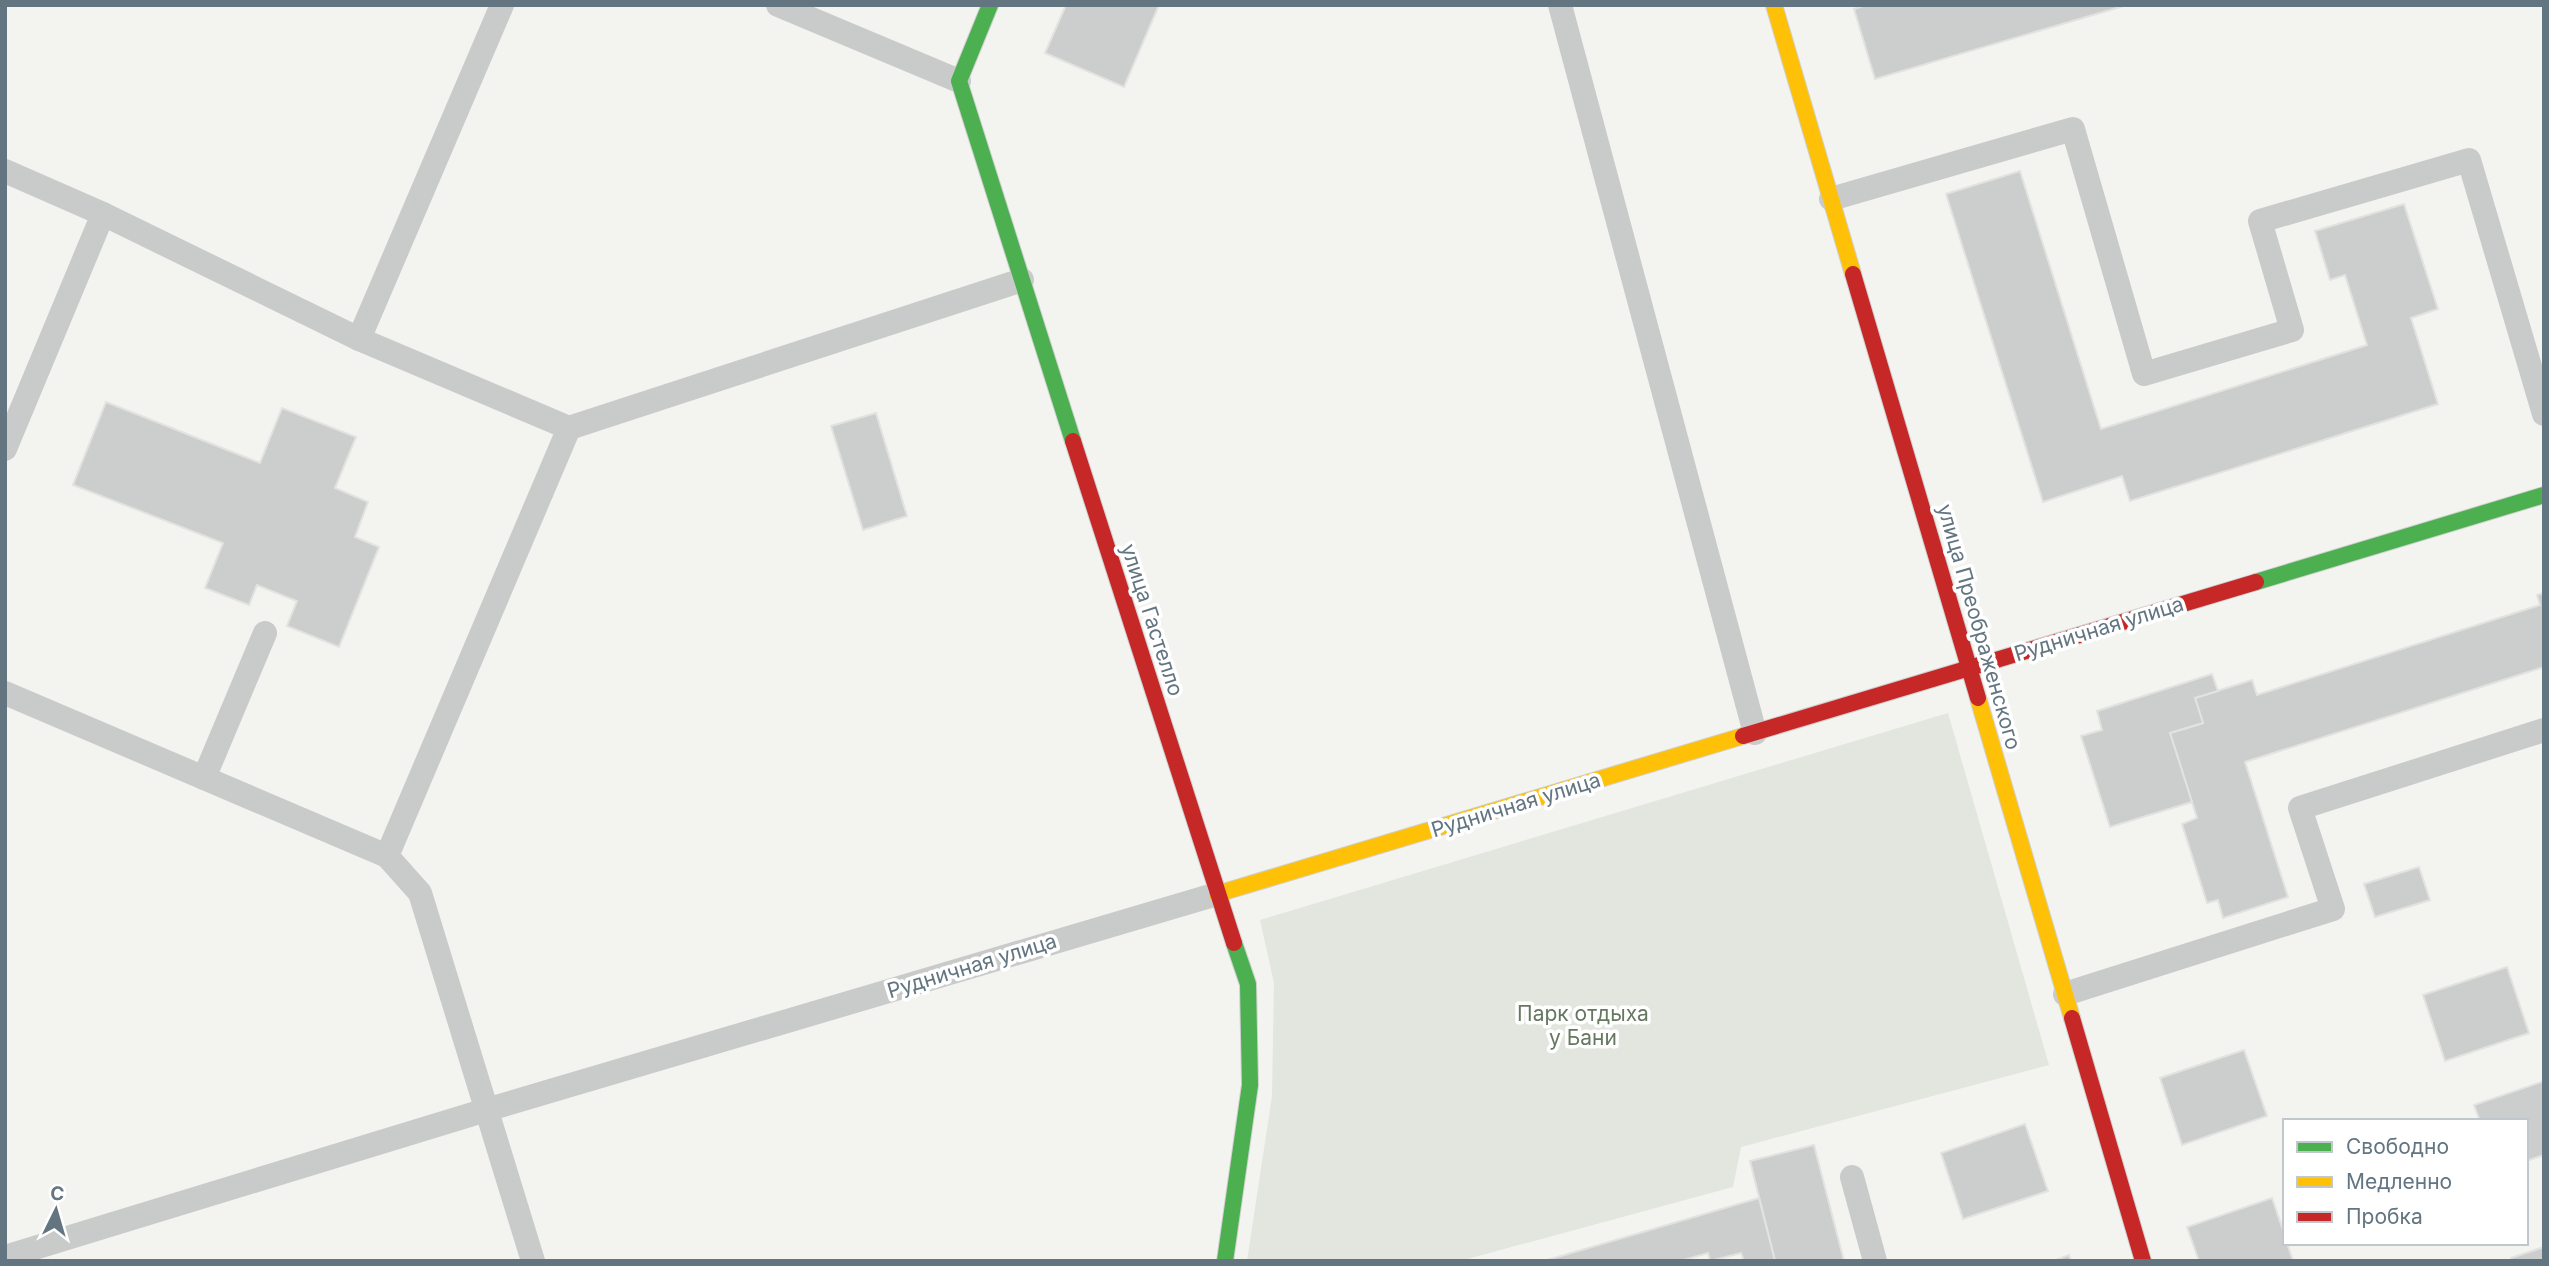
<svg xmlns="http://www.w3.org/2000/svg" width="2549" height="1266" viewBox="0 0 2549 1266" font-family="Inter,sans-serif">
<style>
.green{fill:#e2e6de}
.building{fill:#cccece;stroke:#e2e2e0;stroke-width:2}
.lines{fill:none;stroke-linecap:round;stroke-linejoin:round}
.fast-casing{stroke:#cfd0d0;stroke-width:18}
.slow-casing{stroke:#cfd0d0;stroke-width:18}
.jam-casing{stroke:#cfd0d0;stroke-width:18}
.lane{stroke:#c9cbcb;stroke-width:24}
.fast{stroke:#4caf50;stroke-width:16}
.slow{stroke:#ffc107;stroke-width:16}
.jam{stroke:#c62828;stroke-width:16}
.labels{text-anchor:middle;stroke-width:7;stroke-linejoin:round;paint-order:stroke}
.street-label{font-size:21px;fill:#627581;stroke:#fff}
.park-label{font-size:21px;fill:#677861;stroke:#fff}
</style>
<rect width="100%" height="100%" fill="#f3f3f0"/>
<!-- green -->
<path class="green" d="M1948 713 2049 1065 1741 1147 1733 1187 1460 1261H1247L1272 1096 1274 983 1260 920Z"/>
<!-- building -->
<g class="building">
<path d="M1066 5H1159L1124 87 1045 53Z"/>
<path d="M1866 5H2127L1875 79 1854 9Z"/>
<path d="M2020 171 2101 429 2367 345 2345 275 2330 280 2315 231 2404 204 2438 309 2411 318 2438 404 2130 501 2122 476 2043 502 1946 194Z"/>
<path d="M106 402 260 463 282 408 356 437 335 488 368 502 355 537 379 547 339 647 287 626 297 601 257 585 249 605 205 588 223 543 73 485Z"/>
<path d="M876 413 907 516 863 530 831 426Z"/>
<path d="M2544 593V667L2245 762 2288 897 2223 918 2218 900 2207 903 2182 824 2197 818 2170 733 2203 723 2195 698 2252 680 2257 695 2540 605 2537 595Z"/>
<path d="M2212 674 2218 691 2195 698 2203 723 2170 733 2192 802 2110 827 2081 736 2102 730 2097 711Z"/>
<path d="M2419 867 2430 900 2375 917 2364 884Z"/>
<path d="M2507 967 2529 1033 2445 1061 2423 995Z"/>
<path d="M2244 1050 2267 1116 2182 1145 2160 1078Z"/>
<path d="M2544 1081V1155L2526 1161V1121H2480L2474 1105Z"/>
<path d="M2025 1124 2048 1191 1963 1219 1941 1153Z"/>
<path d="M1814 1145 1844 1261H1775L1750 1161Z"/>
<path d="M1759 1198 1775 1261H1744L1741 1253 1710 1261 1708 1253 1680 1261H1544Z"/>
<path d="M2272 1198 2285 1236V1243H2287L2293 1261H2199L2187 1227Z"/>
<path d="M2544 1247V1261H2512L2511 1258Z"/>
<path d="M2069 1255 2071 1261H2053Z"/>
</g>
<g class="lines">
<!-- fast casing -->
<g class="fast-casing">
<g id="fast">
<path d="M990 5 959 81 1073 441"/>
<path d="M2256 582 2544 495"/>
<path d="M1225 1261 1250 1085 1248 984 1234 943"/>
</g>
</g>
<!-- slow casing -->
<g class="slow-casing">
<g id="slow">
<path d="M1774 5 1853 274"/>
<path d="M1978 698 2072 1018"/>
<path d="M1217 894 1743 736"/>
</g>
</g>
<!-- jam casing -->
<g class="jam-casing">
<g id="jam">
<path d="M1853 274 1978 698"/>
<path d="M1073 441 1234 943"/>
<path d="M1743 736 2256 582"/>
<path d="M2072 1018 2143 1261"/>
</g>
</g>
<!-- lane -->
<g class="lane">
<path d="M778 5 959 81"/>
<path d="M1560 5 1755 733"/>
<path d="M5 171 103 214 359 339 569 428 1022 280"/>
<path d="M1831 199 2073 129 2144 374 2292 330 2260 221 2469 160 2544 414"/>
<path d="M359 339 502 5"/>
<path d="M5 449 103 214"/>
<path d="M5 693 387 856 420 893 533 1261"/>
<path d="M204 778 265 633"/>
<path d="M387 856 569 428"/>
<path d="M2065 994 2333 909 2300 808 2544 730"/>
<path d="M1852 1177 1875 1261"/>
<path d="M5 1257 486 1110 1217 894"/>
</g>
<!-- fast -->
<use href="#fast" class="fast"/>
<!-- slow -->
<use href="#slow" class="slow"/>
<!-- jam -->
<use href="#jam" class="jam"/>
</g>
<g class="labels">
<!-- street labels -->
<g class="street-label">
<text transform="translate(1152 620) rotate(72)" y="7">улица Гастелло</text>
<text transform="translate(1979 627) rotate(74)" y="7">улица Преображенского</text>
<text transform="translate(2099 629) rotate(-17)" y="7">Рудничная улица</text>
<text transform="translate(1516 805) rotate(-17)" y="7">Рудничная улица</text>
<text transform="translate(972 966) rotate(-17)" y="7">Рудничная улица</text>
</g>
<!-- park labels -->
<g class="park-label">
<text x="1583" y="1021">Парк отдыха<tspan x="1583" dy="24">у Бани</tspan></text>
</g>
</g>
<!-- border -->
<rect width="2549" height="1266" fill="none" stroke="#627581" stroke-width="14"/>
<!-- legend -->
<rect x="2283" y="1119" width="245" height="126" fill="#ffffff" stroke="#c0c8cd" stroke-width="2"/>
<rect x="2297" y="1142" width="35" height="10" fill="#4caf50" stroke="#c0c8cd" stroke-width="2"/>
<text x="2346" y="1154" font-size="21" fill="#627581">Свободно</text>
<rect x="2297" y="1177" width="35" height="10" fill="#ffc107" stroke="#c0c8cd" stroke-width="2"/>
<text x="2346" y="1189" font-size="21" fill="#627581">Медленно</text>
<rect x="2297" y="1212" width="35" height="10" fill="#c62828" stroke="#c0c8cd" stroke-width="2"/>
<text x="2346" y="1224" font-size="21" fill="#627581">Пробка</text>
<!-- north arrow -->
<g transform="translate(56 1210) rotate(5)" stroke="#ffffff" stroke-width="5" paint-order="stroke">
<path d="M0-5L12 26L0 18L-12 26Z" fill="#627581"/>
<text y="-10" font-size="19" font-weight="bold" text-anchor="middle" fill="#627581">С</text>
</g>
</svg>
